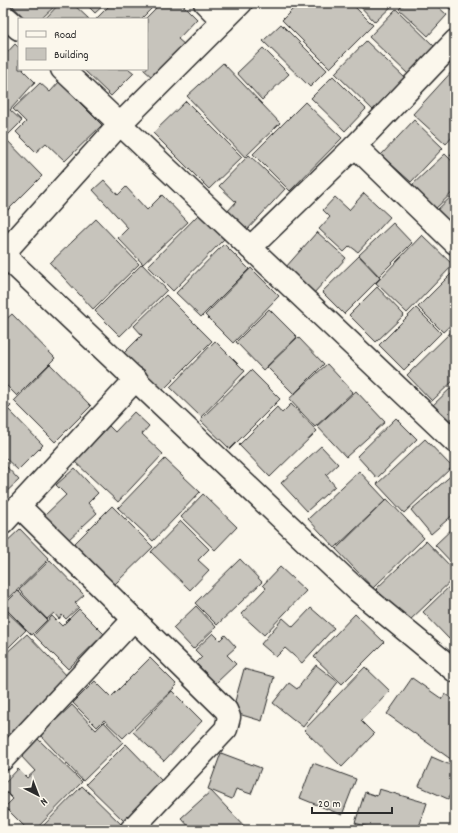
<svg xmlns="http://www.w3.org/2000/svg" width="458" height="833" viewBox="0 0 458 833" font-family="Dekko,sans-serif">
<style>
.building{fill:#c7c4bc;stroke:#2b2b2b}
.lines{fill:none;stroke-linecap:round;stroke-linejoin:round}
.minor-casing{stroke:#2b2b2b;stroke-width:25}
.minor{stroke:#fbf7ec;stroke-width:22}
</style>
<rect width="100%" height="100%" fill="#fbf7ec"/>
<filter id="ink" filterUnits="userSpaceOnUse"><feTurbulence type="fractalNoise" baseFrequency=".025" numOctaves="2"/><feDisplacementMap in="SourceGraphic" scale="8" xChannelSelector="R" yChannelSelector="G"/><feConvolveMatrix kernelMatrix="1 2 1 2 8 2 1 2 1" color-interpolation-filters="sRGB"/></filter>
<g filter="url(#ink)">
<!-- building -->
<g class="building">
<path d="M10 3H58L41 19H25Z"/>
<path d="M60 3H72L89 19H45Z"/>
<path d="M85 3H106L95 13Z"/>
<path d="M112 3H157L141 19H96Z"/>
<path d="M161 3H181L197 19 178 39 185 45 153 78 143 69H147V19H145Z"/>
<path d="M299 3H351L373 25 330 68 282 20Z"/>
<path d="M357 3H395L375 22Z"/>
<path d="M405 3H434L447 15 428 36 399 9Z"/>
<path d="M443 3H455V13Z"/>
<path d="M396 9 435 47 408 74 369 37Z"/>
<path d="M281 24 327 70 310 87 263 41Z"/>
<path d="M366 41 405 78 374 111 335 73Z"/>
<path d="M15 44 19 48V69H24L23 70 35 82 10 110 22 121 6 137 3 134V57Z"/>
<path d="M263 48 289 74 262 100 237 73Z"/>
<path d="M223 63 280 123 245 157 187 96Z"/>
<path d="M455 68V134L446 144 413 114Z"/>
<path d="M83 69H129L134 73 111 96Z"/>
<path d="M333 76 366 109 345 131 311 98Z"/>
<path d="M59 82 102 125 65 161 46 143 36 152 16 132 26 122 13 109 40 83 50 92Z"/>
<path d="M186 101 242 157 209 189 153 133Z"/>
<path d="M305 102 342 138 290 191 253 154Z"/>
<path d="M414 120 443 148 411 182 381 155Z"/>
<path d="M3 136 42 176 3 215Z"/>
<path d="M455 149V160L450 155Z"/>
<path d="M445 154 455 164V190L434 210 411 186Z"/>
<path d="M249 155 285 189 247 230 227 212 236 202 219 186Z"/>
<path d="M104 180 118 195 126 187 147 210 162 195 188 222 143 264 118 238 128 228 93 190Z"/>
<path d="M364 193 390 217 358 252 350 246 344 252 319 229 330 217 323 210 335 197 349 210Z"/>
<path d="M455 193V231L436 211Z"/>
<path d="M200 213 225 238 173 291 148 266Z"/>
<path d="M96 219 139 264 93 309 50 263Z"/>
<path d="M393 223 412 243 379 276 359 255Z"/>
<path d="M317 232 346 258 313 294 285 268Z"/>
<path d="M422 235 453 265 407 313 376 283Z"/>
<path d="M224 244 249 269 201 317 176 293Z"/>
<path d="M359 256 380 278 344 314 322 292Z"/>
<path d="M142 264 167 290 120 336 95 311Z"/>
<path d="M251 268 279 296 233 343 205 315Z"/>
<path d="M455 270V321L443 332 418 307Z"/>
<path d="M377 287 404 315 376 342 349 315Z"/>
<path d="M166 295 212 341 162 391 124 353 142 335 134 326Z"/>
<path d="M416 308 441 333 404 370 379 345Z"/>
<path d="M269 309 297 337 263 370 236 342Z"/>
<path d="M12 314 55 358 17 396 3 382V322Z"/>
<path d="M455 328V379L432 401 407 375Z"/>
<path d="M298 337 324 364 294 394 267 367Z"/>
<path d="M215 341 245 371 201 417 170 387Z"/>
<path d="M50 364 91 406 55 442 14 401Z"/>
<path d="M327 364 353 392 315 427 289 399Z"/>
<path d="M251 370 280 399 230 449 200 420Z"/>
<path d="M455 384V429L431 407Z"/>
<path d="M356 391 385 422 346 457 317 426Z"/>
<path d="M3 398 11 406 3 414Z"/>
<path d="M291 404 317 431 270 477 239 445 277 407 282 413Z"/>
<path d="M9 410 43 445 18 470 3 456V416Z"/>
<path d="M134 412 149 426 142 434 163 454 118 502 75 462 109 426 115 432Z"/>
<path d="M396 418 417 439 377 478 357 456Z"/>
<path d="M425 439 452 467 404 513 377 484Z"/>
<path d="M321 446 338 464 326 475 335 486 307 511 281 483Z"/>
<path d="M165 459 200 492 153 541 118 508Z"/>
<path d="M3 463 19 480 3 495Z"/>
<path d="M75 468 98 493 88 503 97 513 67 541 44 516 66 495 56 485Z"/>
<path d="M359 471 386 500 335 548 308 519Z"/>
<path d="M454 473 455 513 431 534 411 510Z"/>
<path d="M203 494 237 527 215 550 181 517Z"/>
<path d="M387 499 424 538 373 588 336 549Z"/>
<path d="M112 506 153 547 115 584 74 544Z"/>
<path d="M181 521 209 549 198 560 209 570 190 590 151 552Z"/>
<path d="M455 526V566L435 545Z"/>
<path d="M20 529 49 559 3 604V545Z"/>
<path d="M426 541 455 571V577L408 622 376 589Z"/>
<path d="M240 559 262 582 217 625 195 603Z"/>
<path d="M50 560 84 595 75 603 79 607 66 619 62 615 59 619 54 613 47 619 19 590Z"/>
<path d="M280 567 306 591 264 635 241 614 266 588 263 585Z"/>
<path d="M455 581V633L449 639 423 612Z"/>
<path d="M18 591 47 620 32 635 3 606Z"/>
<path d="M196 606 216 627 193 649 173 628Z"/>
<path d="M3 608 26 630 8 648 3 643Z"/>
<path d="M311 608 334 628 302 663 285 648 276 657 261 644 283 618 293 627Z"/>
<path d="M79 609 104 634 68 669 34 635 52 616 62 626Z"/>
<path d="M355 614 384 642 342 684 314 657Z"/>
<path d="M213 633 220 640 225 635 236 647 227 655 236 664 215 684 196 663 202 657 195 650Z"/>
<path d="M27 634 70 679 6 740 3 736V656Z"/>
<path d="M150 658 177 685 123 738 104 720 97 727 73 703 95 681 111 697Z"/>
<path d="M316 665 338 682 303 727 273 703 289 683 297 689Z"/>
<path d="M365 667 390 691 361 721 374 734 342 767 304 730Z"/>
<path d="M244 669 274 677 262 721 232 712Z"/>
<path d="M412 678 442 699 445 694 455 701V756L452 760 387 714Z"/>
<path d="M172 691 202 721 164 761 133 732Z"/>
<path d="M72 705 96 730 104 722 123 742 83 781 40 735Z"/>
<path d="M37 738 82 782 35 830H28L5 807 13 799 3 789V785L18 769 27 778 35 771 20 755Z"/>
<path d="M126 744 163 782 124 821 86 784Z"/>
<path d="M221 753 261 768 251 794 236 789 232 799 208 789Z"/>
<path d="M432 757 455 767V783L448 799 419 786Z"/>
<path d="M313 763 356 779 342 815 300 798Z"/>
<path d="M82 786 123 826 119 830H39Z"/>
<path d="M379 789 427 803 418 830H378L355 823 365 792 377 796Z"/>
<path d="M211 791 248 830H192L181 818Z"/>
</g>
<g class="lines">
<!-- minor casing -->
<g class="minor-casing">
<g id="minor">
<path d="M205 3 223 21"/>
<path d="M3 15 19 29"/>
<path d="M62 69 455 442"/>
<path d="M355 146 455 243"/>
<path d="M250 248 355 146 455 41"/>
<path d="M3 254 358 591 455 671"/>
<path d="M3 254 121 123 241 3"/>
<path d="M19 506 226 710 229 717 226 729 131 830"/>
<path d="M3 523 136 379"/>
<path d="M3 759 134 619"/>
</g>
</g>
<!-- minor -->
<use href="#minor" class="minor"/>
</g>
</g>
<!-- margin -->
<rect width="458" height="833" fill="none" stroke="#fbf7ec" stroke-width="16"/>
<rect x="8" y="8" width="442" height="817" fill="none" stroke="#2b2b2b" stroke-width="1.5" filter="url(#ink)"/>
<!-- legend -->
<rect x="18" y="18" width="130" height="52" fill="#fbf7ec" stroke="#a8a59f"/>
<rect x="26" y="31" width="20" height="6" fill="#fbf7ec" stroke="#a8a59f"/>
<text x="54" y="38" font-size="12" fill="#2b2b2b">Road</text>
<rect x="26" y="48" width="20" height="12" fill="#c7c4bc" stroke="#a8a59f"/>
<text x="54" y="58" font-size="12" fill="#2b2b2b">Building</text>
<!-- north arrow -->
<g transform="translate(38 795) rotate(138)" stroke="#fbf7ec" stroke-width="3" paint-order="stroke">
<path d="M0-3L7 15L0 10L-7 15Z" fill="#2b2b2b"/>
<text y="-6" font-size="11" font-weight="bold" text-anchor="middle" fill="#2b2b2b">N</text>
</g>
<!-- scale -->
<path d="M312 807v6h80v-6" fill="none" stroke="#2b2b2b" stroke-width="2"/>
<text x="318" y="807" font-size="12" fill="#2b2b2b" stroke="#fbf7ec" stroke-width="3" paint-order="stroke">20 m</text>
</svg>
